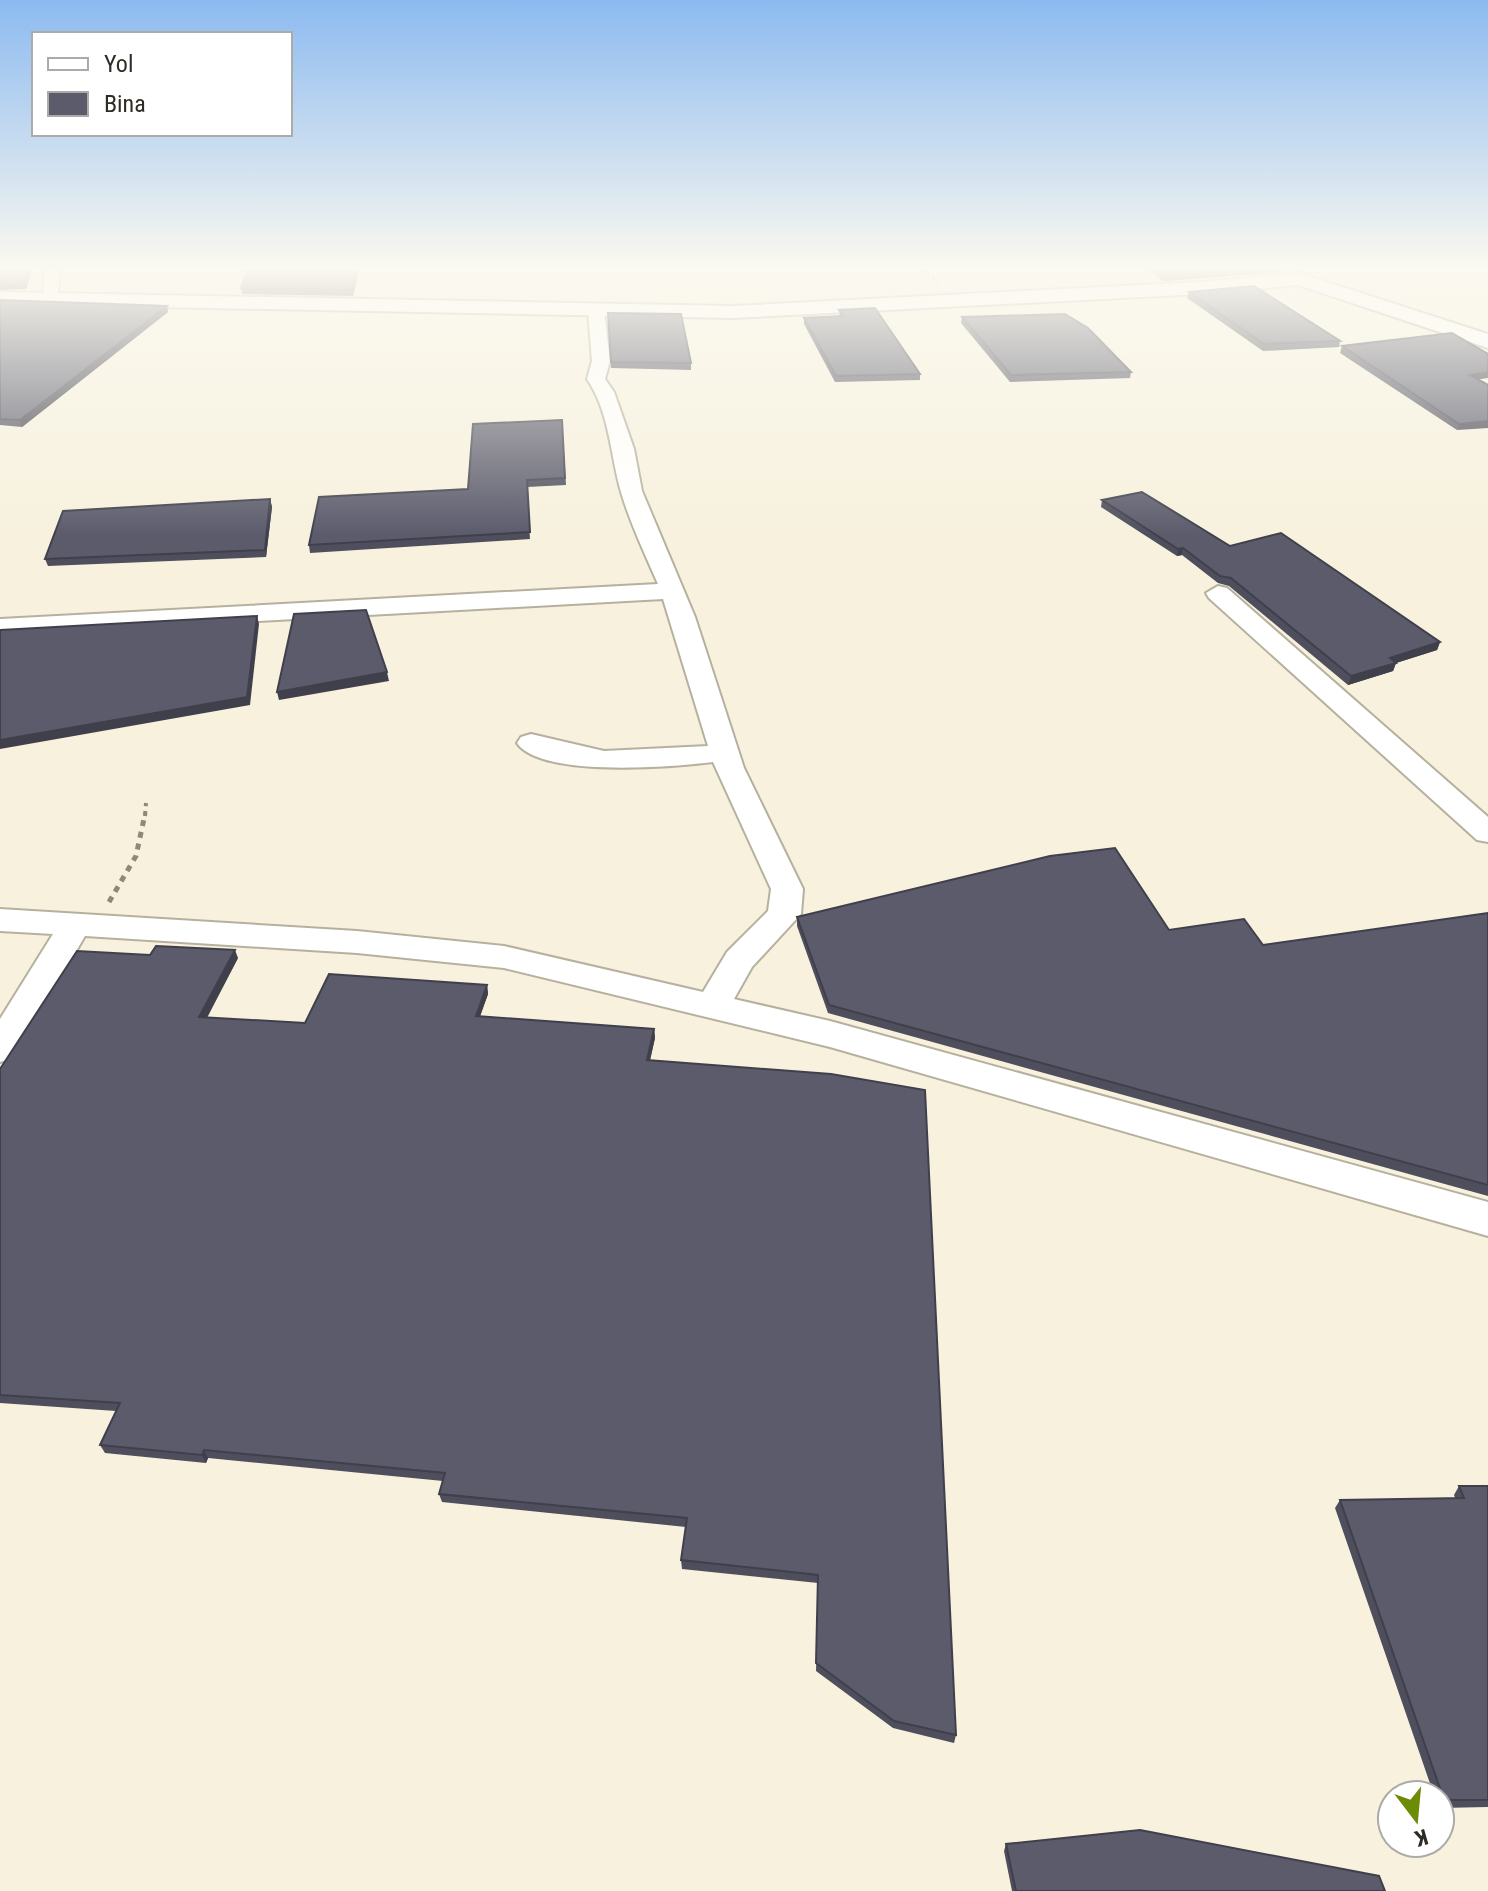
<svg xmlns="http://www.w3.org/2000/svg" width="1488" height="1891" viewBox="0 0 1488 1891" font-family="'Roboto Condensed',sans-serif">
<style>
.lines{fill:none;stroke-linecap:round;stroke-linejoin:round}
.street-casing{stroke:#b6b19e;stroke-width:4}
.secondary-casing{stroke:#b6b19e;stroke-width:4}
.path-far2{stroke:#8c897b;stroke-width:3;stroke-dasharray:3 3;stroke-linecap:butt}
.path-far1{stroke:#8c897b;stroke-width:4;stroke-dasharray:5 5;stroke-linecap:butt}
.path{stroke:#8c897b;stroke-width:5;stroke-dasharray:6 6;stroke-linecap:butt}
.street{fill:#fff;fill-rule:evenodd}
.secondary{fill:#fff;fill-rule:evenodd}
.wall{fill:#4e4e5d}
.shaded-wall{fill:#40404c}
.building{fill:#5b5b6c;stroke:#40404c;stroke-width:2}
</style>
<rect width="100%" height="100%" fill="#f7f1de"/>
<g class="lines">
<!-- street casing -->
<g class="street-casing">
<g id="street">
<path d="M44 270H60L57 300 43 297Z"/>
<path d="M596 305 604 310 610 361 605 379 614 392 634 449 642 491 695 617 744 768 803 889 801 914 752 967 734 999 830 1021 1488 1202V1236L830 1047 504 968 357 953 85 936 13 1058 0 1062V1019L53 934 0 931V909L357 931 504 946 703 992 727 952 768 911 771 889 713 762C674 767 541 778 517 743L521 737 531 734 604 751 708 746 663 599 0 635V619L658 584C645 554 630 523 621 492 610 454 610 413 587 379L592 361 588 310Z"/>
<path d="M1218 586 1227 588 1488 817V842L1477 840 1209 598 1206 593Z"/>
</g>
</g>
<!-- secondary casing -->
<g class="secondary-casing">
<path id="secondary" d="M1299 273 1488 334V348L1298 285 1200 294 733 318 0 304V292L733 306 1200 282Z"/>
</g>
<!-- path-far2 -->
<path class="path-far2" d="M922 270 938 281"/>
<!-- path-far1 -->
<path class="path-far1" d="M145 816 146 803"/>
<!-- path -->
<path class="path" d="M109 902 136 856 145 814"/>
<!-- street -->
<use href="#street" class="street"/>
<!-- secondary -->
<use href="#secondary" class="secondary"/>
</g>
<!-- wall -->
<g class="wall">
<path d="M0 270H32L26 289 0 290Z"/>
<path d="M248 270H359L353 296 242 294 241 288Z"/>
<path d="M1149 270H1281V272L1163 281Z"/>
<path d="M1189 292 1340 341 1339 347 1263 351 1187 298Z"/>
<path d="M0 300 167 306 168 312 22 427 0 425Z"/>
<path d="M839 310 920 374V380L835 382 804 324V318L840 317Z"/>
<path d="M608 313 691 363V370L611 368Z"/>
<path d="M962 317 1131 372 1130 378 1010 382 961 323Z"/>
<path d="M1342 346 1479 380 1457 430 1340 353Z"/>
<path d="M562 420 566 485 527 487 530 539 310 553 309 545 468 489Z"/>
<path d="M270 499 272 507 266 557 48 566 45 559Z"/>
<path d="M1102 500 1230 546 1440 642 1437 650 1396 663 1393 671 1348 685 1229 586 1218 583 1182 555 1177 556 1101 507Z"/>
<path d="M1488 913V1196L828 1013 797 926V917L1169 930 1263 945Z"/>
<path d="M238 958 207 1018 305 1023 487 985 488 994 480 1016 654 1029 655 1038 650 1060 956 1735 954 1743 893 1728 816 1671 818 1583 682 1569 681 1560 686 1527 442 1502 439 1494 443 1481 208 1458 206 1463 105 1453 100 1445 116 1411 0 1403V1069Z"/>
<path d="M1459 1486H1488V1807L1440 1808V1795H1434L1335 1508 1340 1500 1455 1498 1454 1495Z"/>
<path d="M1006 1844 1385 1891H1012L1004 1851Z"/>
</g>
<!-- shaded-wall -->
<g class="shaded-wall">
<path d="M28 270H32L26 289 24 284Z"/>
<path d="M356 270H359L353 296 352 290Z"/>
<path d="M1225 270H1281V272L1163 281 1165 275Z"/>
<path d="M167 306 168 312 22 427 20 420Z"/>
<path d="M1488 372V378L1468 381 1470 375Z"/>
<path d="M1488 421V428L1457 430 1459 424Z"/>
<path d="M270 499 272 507 266 557 265 550Z"/>
<path d="M1183 548 1182 555 1177 556 1178 549Z"/>
<path d="M257 616 259 624 250 705 0 749V740Z"/>
<path d="M1440 642 1437 650 1396 663 1393 671 1348 685 1351 676 1390 658Z"/>
<path d="M387 672 389 681 279 700 277 692Z"/>
<path d="M235 950 238 958 202 1026 199 1017Z"/>
<path d="M487 985 488 994 477 1025 476 1016Z"/>
<path d="M654 1029 655 1038 648 1069 647 1060Z"/>
<path d="M204 1450 208 1458 206 1463 202 1455Z"/>
</g>
<!-- building -->
<g class="building">
<path d="M0 270H28L24 284H0Z"/>
<path d="M248 270H356L352 290 241 288Z"/>
<path d="M1158 270H1225L1165 275Z"/>
<path d="M1254 286 1340 341 1264 344 1189 292Z"/>
<path d="M0 300 167 306 20 420 0 419Z"/>
<path d="M875 308 920 374 836 376 804 318 844 316 839 310Z"/>
<path d="M608 313 681 314 691 363 611 362Z"/>
<path d="M1065 314 1088 328 1131 372 1011 375 962 317Z"/>
<path d="M1452 333 1488 354V372L1470 375 1488 385V421L1459 424 1342 346Z"/>
<path d="M562 420 565 478 527 480 530 532 309 545 319 497 468 489 473 424Z"/>
<path d="M1142 492 1230 546 1281 533 1440 642 1390 658 1396 663 1351 676 1231 578 1220 576 1183 548 1178 549 1102 500Z"/>
<path d="M270 499 265 550 45 559 63 511Z"/>
<path d="M366 610 387 672 277 692 294 614Z"/>
<path d="M257 616 247 697 0 740V630Z"/>
<path d="M1115 848 1169 930 1244 919 1263 945 1488 913V1185L829 1005 797 917 1050 856Z"/>
<path d="M156 946 235 950 199 1017 305 1023 329 974 487 985 476 1016 654 1029 647 1060 831 1074 925 1090 956 1735 894 1721 816 1663 818 1575 681 1560 687 1518 439 1494 445 1473 204 1450 202 1455 100 1445 120 1403 0 1395V1069L77 951 150 955Z"/>
<path d="M1459 1486H1488V1800H1444L1340 1500 1464 1498Z"/>
<path d="M1140 1830 1379 1876 1385 1891H1016L1006 1844Z"/>
</g>
<!-- sky -->
<linearGradient id="sky" x2="0" y2="1"><stop stop-color="#8cbaf0"/><stop offset="0.5" stop-color="#fbf9f0"/><stop offset="1" stop-color="#fbf9f0" stop-opacity="0"/></linearGradient>
<rect width="1488" height="535" fill="url(#sky)"/>
<!-- legend -->
<rect x="32" y="32" width="260" height="104" fill="#ffffff" stroke="#ababa7" stroke-width="2"/>
<rect x="48" y="58" width="40" height="12" fill="#ffffff" stroke="#ababa7" stroke-width="2"/>
<text x="104" y="72" font-size="24" fill="#2e2c24">Yol</text>
<rect x="48" y="92" width="40" height="24" fill="#5b5b6c" stroke="#ababa7" stroke-width="2"/>
<text x="104" y="112" font-size="24" fill="#2e2c24">Bina</text>
<!-- north arrow -->
<g transform="translate(1416 1819) rotate(164)"><circle r="38" fill="#ffffff" stroke="#ababa7" stroke-width="2"/>
<path d="M0-6L14 30L0 20L-14 30Z" fill="#6e8b06"/>
<text y="-12" font-size="22" font-weight="bold" text-anchor="middle" fill="#2e2c24">K</text>
</g>
</svg>
